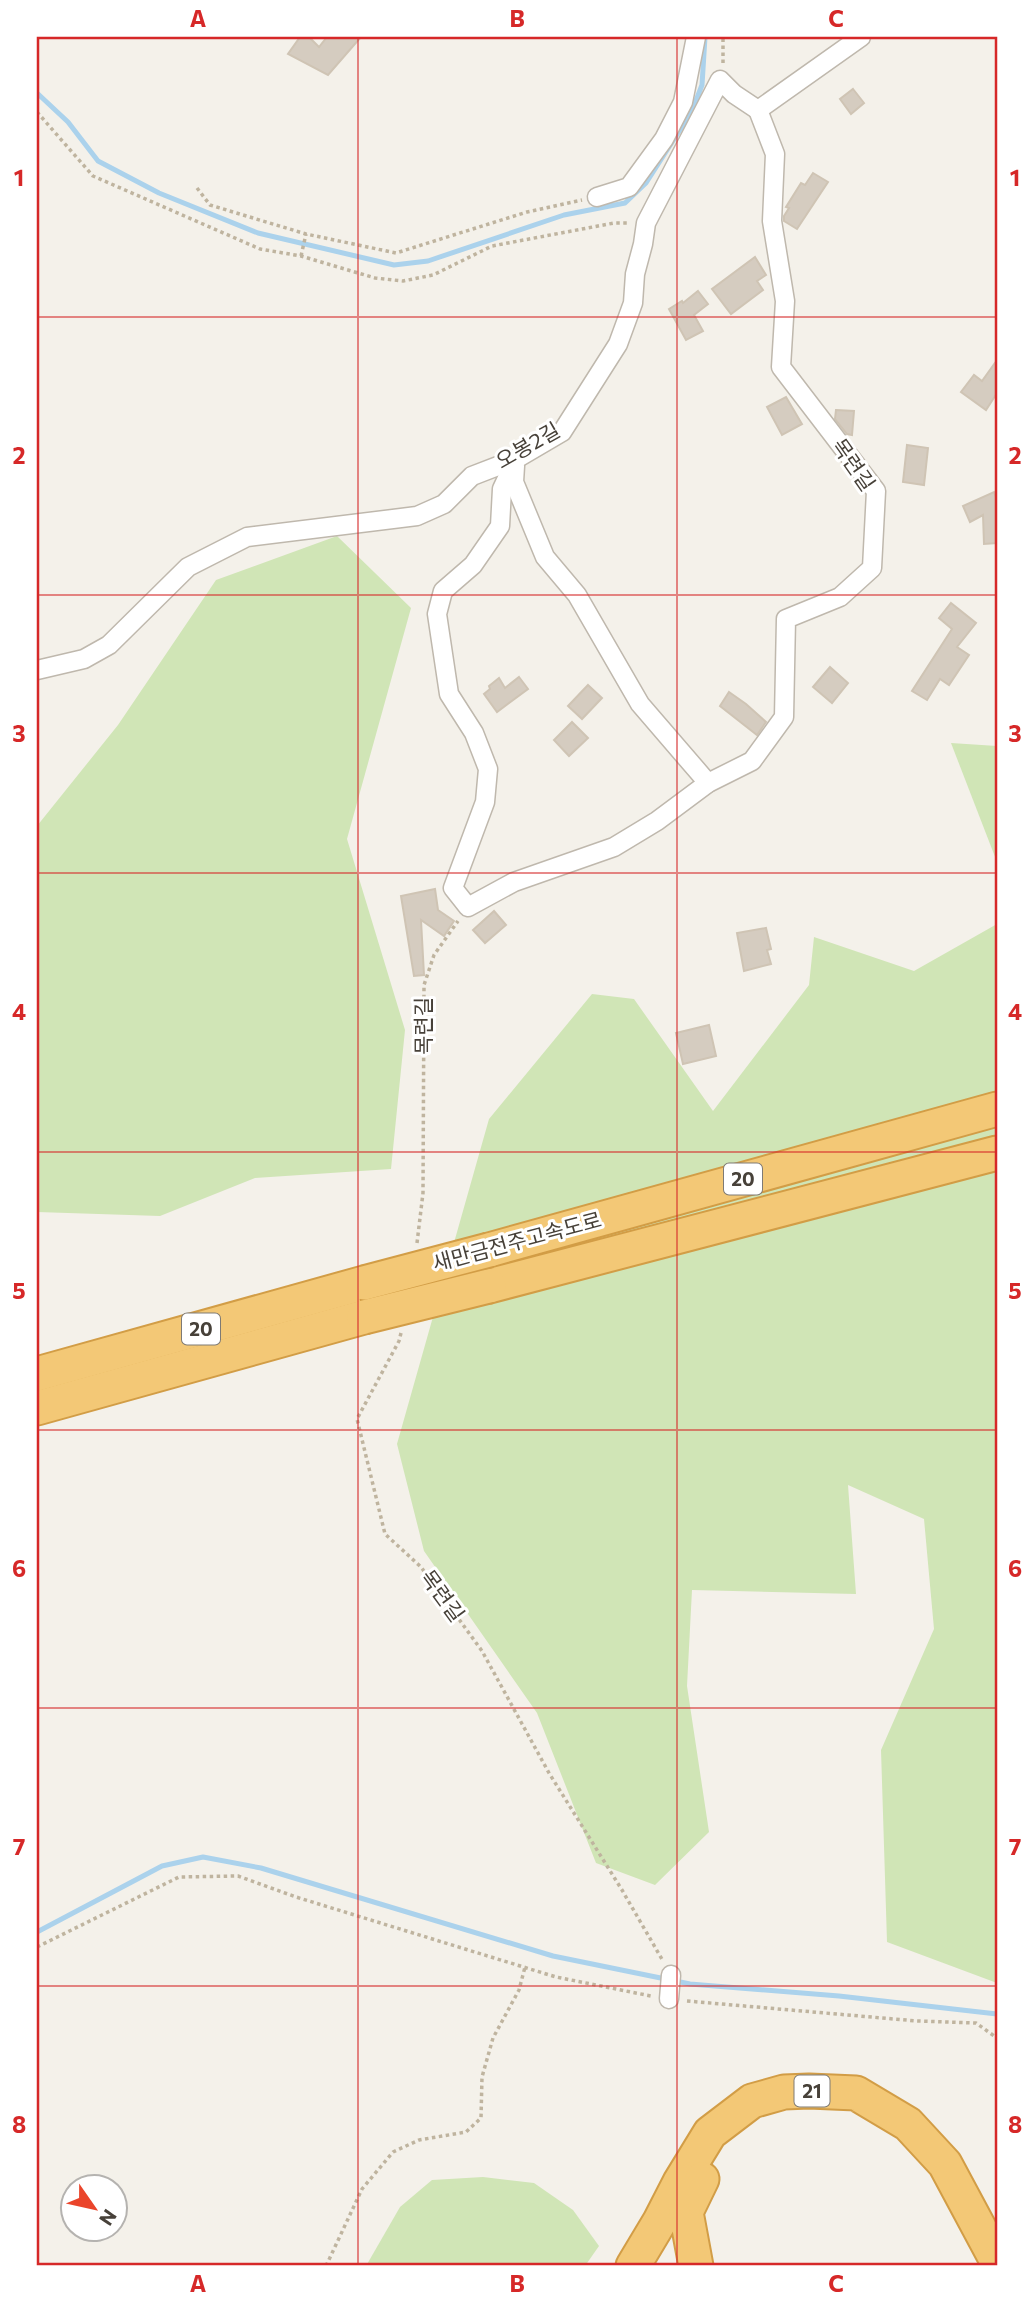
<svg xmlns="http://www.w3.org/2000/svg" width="1034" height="2303" viewBox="0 0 1034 2303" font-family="Commissioner,'Noto Sans KR',sans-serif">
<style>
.green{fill:#d0e5b6}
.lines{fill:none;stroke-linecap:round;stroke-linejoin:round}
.stream{stroke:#abd2ec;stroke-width:5}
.building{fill:#d5ccc0;stroke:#cfc4b4;stroke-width:2}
.street-casing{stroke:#bfb8ad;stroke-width:21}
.highway-casing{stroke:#d29d46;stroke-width:37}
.path{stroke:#bfb49f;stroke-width:3.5;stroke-dasharray:3.5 3.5;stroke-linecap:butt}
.street{stroke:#fff;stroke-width:18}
.highway{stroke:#f3c876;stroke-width:33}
.highway-bridge-casing{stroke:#d29d46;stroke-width:37;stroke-linecap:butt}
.highway-bridge{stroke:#f3c876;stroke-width:33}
.grid{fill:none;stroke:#d62828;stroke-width:2;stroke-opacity:0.55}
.labels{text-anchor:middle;stroke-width:6;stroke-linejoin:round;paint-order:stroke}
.shield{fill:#fff;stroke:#7e7a74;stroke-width:2}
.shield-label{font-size:19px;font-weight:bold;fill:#474139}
.street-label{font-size:21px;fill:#474139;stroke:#fff}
.neatline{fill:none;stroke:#d62828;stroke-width:2.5}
.grid-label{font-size:23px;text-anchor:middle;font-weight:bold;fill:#d62828}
</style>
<rect width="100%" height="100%" fill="#f4f1ea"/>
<!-- green -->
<g class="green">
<path d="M337 536 411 608 347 839 405 1030 391 1169 255 1178 160 1216 37 1212V826L118 725 216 580Z"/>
<path d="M951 743 997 746V862Z"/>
<path d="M997 924V1983L887 1942 881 1750 934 1629 924 1519 848 1485 856 1594 692 1590 687 1686 709 1832 655 1885 596 1863 537 1713 424 1551 397 1444 489 1119 592 994 634 999 713 1111 809 985 814 937 914 971Z"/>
<path d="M483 2177 534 2183 573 2210 599 2246 585 2266H366L400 2207 432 2180Z"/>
</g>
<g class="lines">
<!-- stream -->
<g class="stream">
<path d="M37 93 68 122 98 161 159 193 258 233 394 265 428 261 564 215 625 203 646 183 692 111 702 85 705 37"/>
<path d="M37 1932 162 1866 203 1857 261 1868 553 1956 690 1984 839 1996 997 2014"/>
</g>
</g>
<!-- building -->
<g class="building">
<path d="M300 37H309L319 47 327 37H361L328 75 288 54Z"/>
<path d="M853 89 864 103 851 114 840 99Z"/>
<path d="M813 173 828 182 797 229 784 221V216L789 208 786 207 801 183 805 185Z"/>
<path d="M755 257 766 275 757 281 763 290 731 314 712 289Z"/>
<path d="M698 291 708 304 694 315 703 331 686 340 669 309 682 301 683 303Z"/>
<path d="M997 360V393L986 410 961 392 974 375 982 381Z"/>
<path d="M786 397 802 424 782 435 767 407Z"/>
<path d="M836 410 854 411 852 435 847 434 835 419Z"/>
<path d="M907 445 928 448 924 485 903 482Z"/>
<path d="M994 492 997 500V543L984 544 983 515 970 522 963 506Z"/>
<path d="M951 603 976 623 957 647 969 655 949 685 940 679 927 700 912 691 952 629 939 618Z"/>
<path d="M830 667 848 683 832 703 813 687Z"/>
<path d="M519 677 528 689 497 712 484 694 490 689 489 686 499 678 505 688Z"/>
<path d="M588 685 602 698 582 719 568 706Z"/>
<path d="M729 692 746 704 766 722 757 735 720 706Z"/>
<path d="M572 722 588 738 569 756 554 740Z"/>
<path d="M435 889 438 910 454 921 444 936 421 920 424 975 414 976 401 896Z"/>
<path d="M494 911 506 925 485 943 473 930Z"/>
<path d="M766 928 771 949 767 950 771 964 744 971 737 933Z"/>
<path d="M709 1025 716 1056 683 1064 676 1033Z"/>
</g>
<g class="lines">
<!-- street casing -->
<g class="street-casing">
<g id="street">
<path d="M597 197 629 187 664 139 683 102 696 37"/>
<path d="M516 459 502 489 500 526 473 565 443 591 437 614 449 694 474 733 488 769 485 802 453 888 468 907 514 882 614 847 657 821 708 783 752 761 784 717 786 619 840 597 872 568 876 491 781 367 785 301 772 221 775 154 758 110"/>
<path d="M515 466 514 482 545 557 577 595 640 704 708 783"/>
<path d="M37 670 84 659 109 645 188 567 247 537 417 516 444 504 472 476 516 459 562 432 618 344 633 303 635 274 643 244 646 223 720 80 734 94 758 110 861 37"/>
<path d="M669 1999 671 1975"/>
</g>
</g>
<!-- highway casing -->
<g class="highway-casing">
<g id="highway">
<path d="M489 1250 997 1109"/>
<path d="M489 1286 997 1153"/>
<path d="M37 1374 364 1283"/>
<path d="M37 1408 364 1317"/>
<path d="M633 2266 660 2221 680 2182 710 2133 752 2101 784 2092 809 2091 856 2093 908 2124 945 2164 997 2261"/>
<path d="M696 2266 686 2212 702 2179"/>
</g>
</g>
<!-- path -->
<g class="path">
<path d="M723 63V37"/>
<path d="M37 112 93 176 260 249 301 256 375 278 403 281 433 275 492 246 614 223H630"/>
<path d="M197 188 210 205 306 234 396 253 527 212 582 200"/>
<path d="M301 256 306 234"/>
<path d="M417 1243 423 1193 424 985 434 955 458 921"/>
<path d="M401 1333 399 1341 357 1419 385 1534 421 1567 482 1651 549 1773 622 1890 663 1961"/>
<path d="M37 1947 179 1877 238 1876 296 1897 556 1977 651 1996"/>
<path d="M687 2001 917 2021 976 2023 997 2038"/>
<path d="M326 2266 362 2189 393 2152 419 2140 466 2132 481 2118 482 2077 493 2038 519 1990 525 1967"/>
</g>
<!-- street -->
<use href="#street" class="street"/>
<!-- highway -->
<use href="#highway" class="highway"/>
<!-- highway-bridge casing -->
<g class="highway-bridge-casing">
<g id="highway-bridge">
<path d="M364 1283 489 1250"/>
<path d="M364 1317 489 1286"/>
</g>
</g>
<!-- highway-bridge -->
<use href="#highway-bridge" class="highway-bridge"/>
</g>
<!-- grid -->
<path class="grid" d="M358 37V2266M677 37V2266M37 317H997M37 595H997M37 873H997M37 1152H997M37 1430H997M37 1708H997M37 1986H997"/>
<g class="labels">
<!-- shield labels -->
<g class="shield">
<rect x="724" y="1163.5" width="38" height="31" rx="5"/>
<rect x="182" y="1313.5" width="38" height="31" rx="5"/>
<rect x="794.5" y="2075.5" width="35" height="31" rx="5"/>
</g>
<g class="shield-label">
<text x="743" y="1186">20</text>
<text x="201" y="1336">20</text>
<text x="812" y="2098">21</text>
</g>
<!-- street labels -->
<g class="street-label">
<text transform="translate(528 446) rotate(-30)" y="7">오봉2길</text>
<text transform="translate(853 465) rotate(55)" y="7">목련길</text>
<text transform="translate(424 1026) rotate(-90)" y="7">목련길</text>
<text transform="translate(517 1242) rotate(-15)" y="7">새만금전주고속도로</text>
<text transform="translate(442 1596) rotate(54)" y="7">목련길</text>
</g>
</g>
<!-- border -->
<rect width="1034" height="2303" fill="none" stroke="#ffffff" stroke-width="77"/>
<!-- north arrow -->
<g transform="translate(94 2208) rotate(124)"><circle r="33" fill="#ffffff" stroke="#b5b3b0" stroke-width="2"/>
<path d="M0-5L12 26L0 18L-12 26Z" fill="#ea452b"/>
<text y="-10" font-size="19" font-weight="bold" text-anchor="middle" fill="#474139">N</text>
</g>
<rect x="38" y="38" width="958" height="2226" class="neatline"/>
<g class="grid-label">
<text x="198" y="27">A</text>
<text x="517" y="27">B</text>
<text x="836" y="27">C</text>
<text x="19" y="186">1</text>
<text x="1015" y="186">1</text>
<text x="19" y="464">2</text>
<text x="1015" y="464">2</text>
<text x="19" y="742">3</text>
<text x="1015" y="742">3</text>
<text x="19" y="1020">4</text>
<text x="1015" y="1020">4</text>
<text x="19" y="1299">5</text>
<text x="1015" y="1299">5</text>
<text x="19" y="1577">6</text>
<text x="1015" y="1577">6</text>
<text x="19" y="1855">7</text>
<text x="1015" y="1855">7</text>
<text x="19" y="2133">8</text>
<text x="1015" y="2133">8</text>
<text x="198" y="2292">A</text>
<text x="517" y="2292">B</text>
<text x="836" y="2292">C</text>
</g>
</svg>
